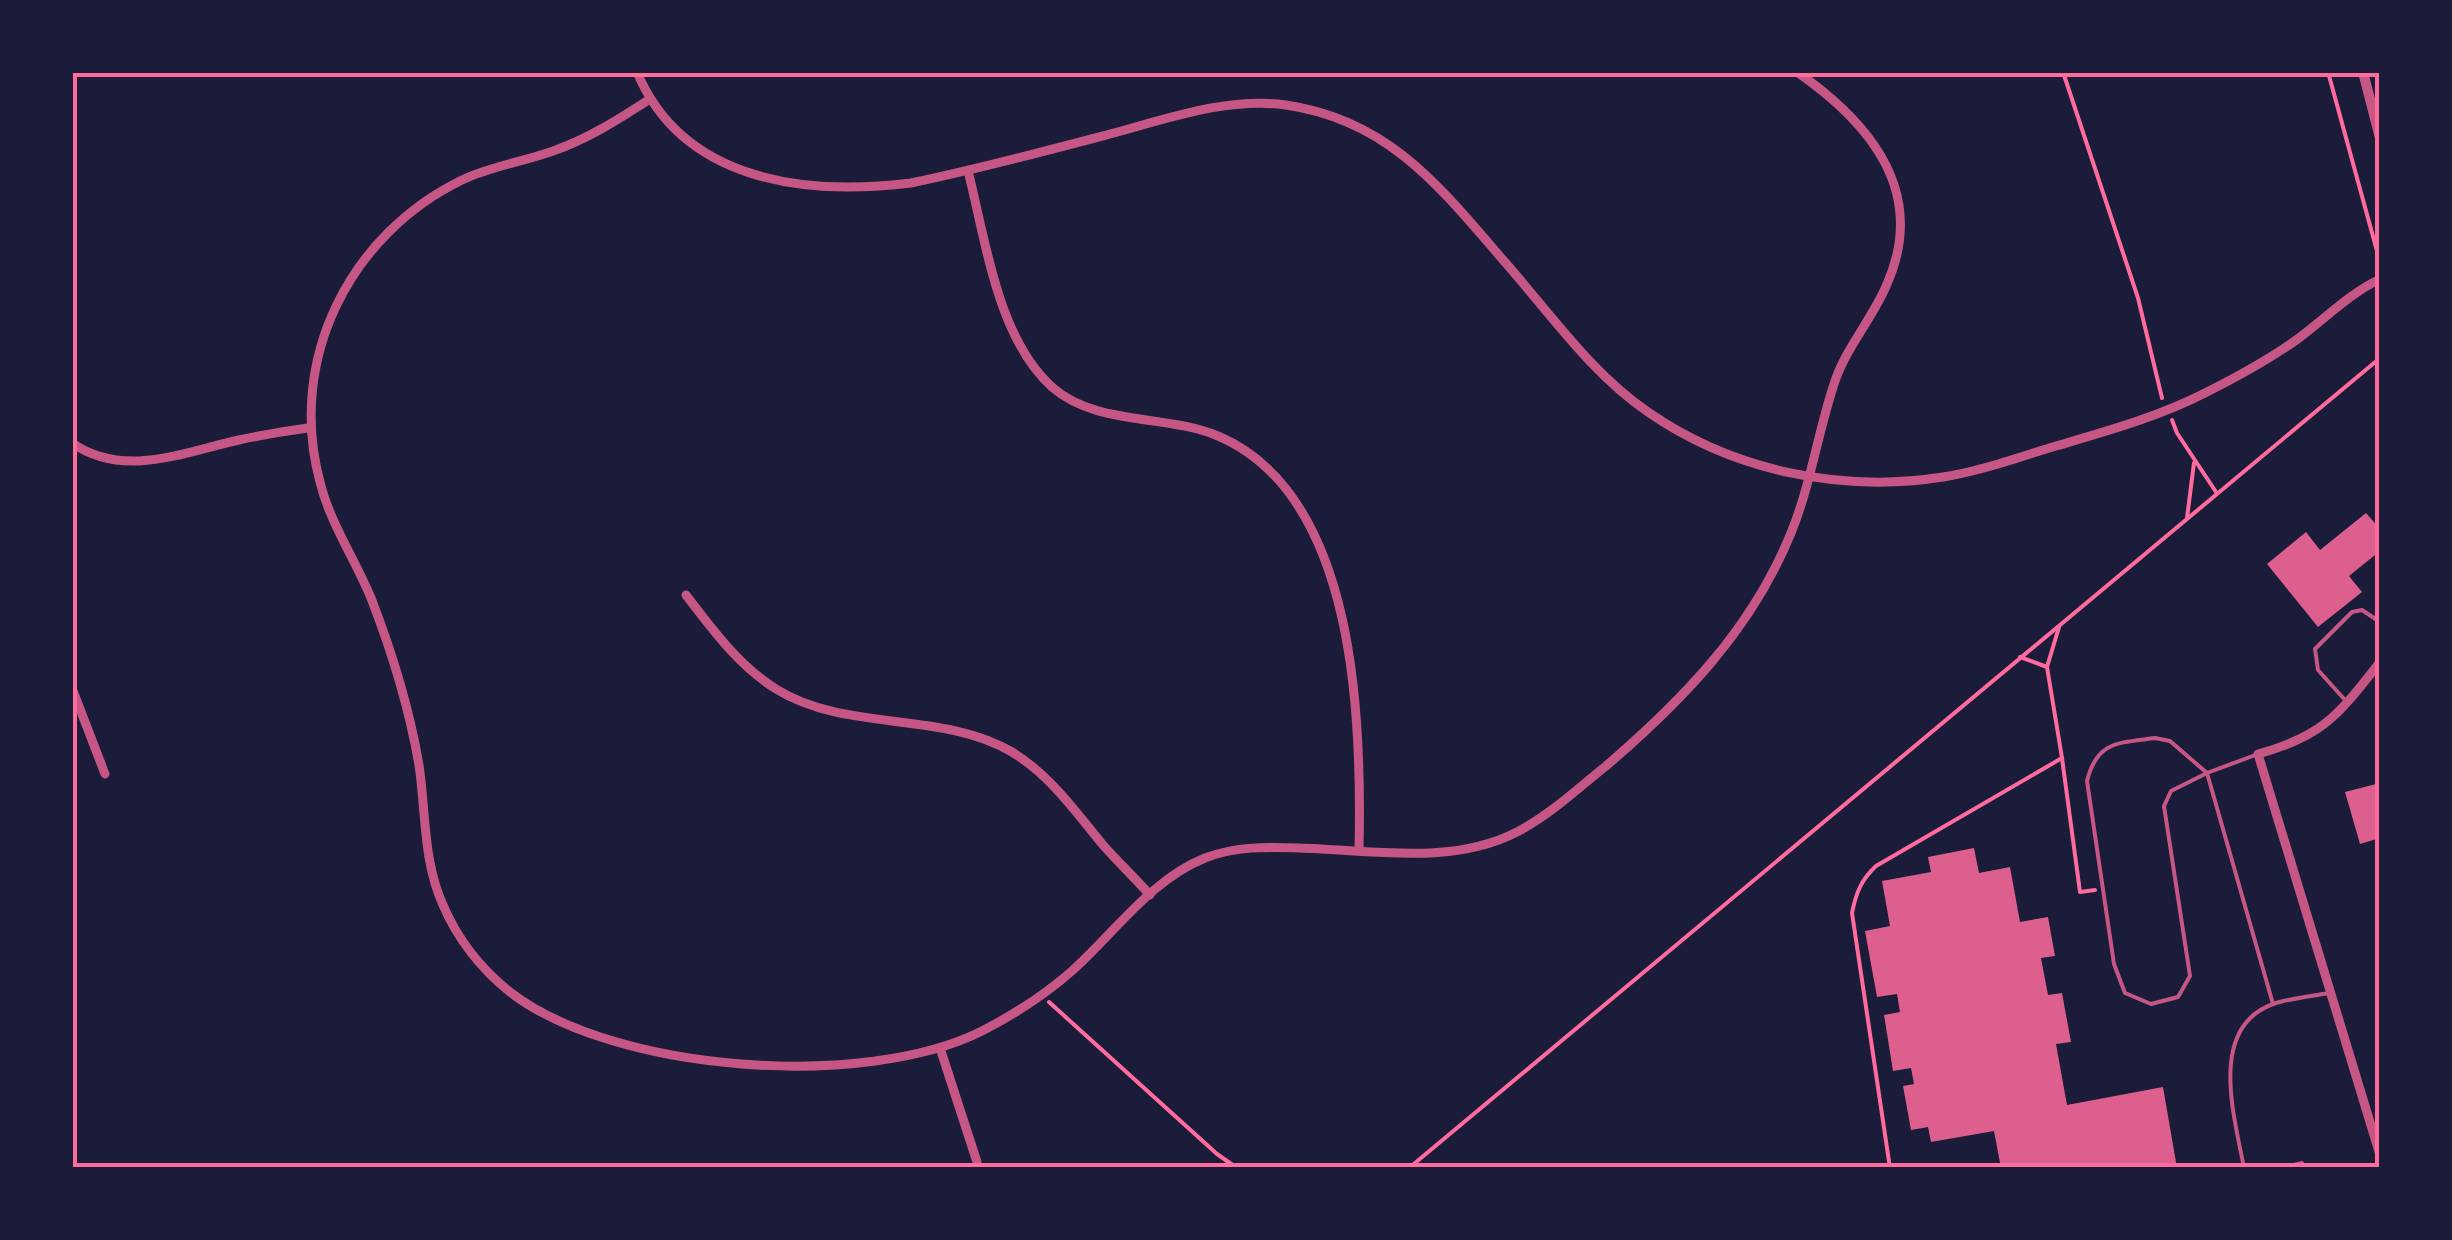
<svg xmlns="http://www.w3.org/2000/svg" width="2452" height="1240" viewBox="0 0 2452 1240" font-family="Ubuntu,sans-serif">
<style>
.building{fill:#dd5f8e}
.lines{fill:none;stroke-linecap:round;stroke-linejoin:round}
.path{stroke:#ff6b9d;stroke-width:4}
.service{stroke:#c65784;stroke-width:4}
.minor{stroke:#c65784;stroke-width:9}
.tertiary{stroke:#c65784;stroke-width:10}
.neatline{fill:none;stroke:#ff6b9d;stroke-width:4}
</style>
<rect width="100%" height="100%" fill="#1b1b3a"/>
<!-- building -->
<g class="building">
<path d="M2366 513 2380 529V551L2349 576 2362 592 2318 627 2267 564 2306 532 2320 550Z"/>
<path d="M2380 783V838L2360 844 2345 792Z"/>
<path d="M1974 848 1979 873 2010 867 2020 922 2048 917 2055 956 2041 958 2048 995 2062 993 2071 1042 2056 1044 2067 1105 2163 1087 2177 1168H2001L1994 1131 1931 1142 1928 1127 1911 1130 1903 1086 1914 1084 1911 1068 1893 1071 1884 1015 1900 1012 1897 994 1877 997 1865 931 1890 926 1882 881 1931 872 1928 857Z"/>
</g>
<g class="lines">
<!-- path -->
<g class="path">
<path d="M2063 72 2138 298 2162 398"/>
<path d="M2328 72 2380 262"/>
<path d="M2172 420 2177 433 2216 492"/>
<path d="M2187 518 2194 463"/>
<path d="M2020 657 2047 667"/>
<path d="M2062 758 2080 892 2095 890"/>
<path d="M1049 1002 1217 1154 1237 1168"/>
<path d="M1409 1168 2380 358"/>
<path d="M1890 1168 1852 913C1856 893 1861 880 1876 866L2062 758 2047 667 2059 627"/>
</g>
<!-- service -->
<g class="service">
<path d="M2345 700 2318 670 2315 649 2352 612 2362 610 2380 622"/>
<path d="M2155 738 2170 741 2207 773 2171 791 2164 806 2190 976 2178 997 2151 1004 2125 993 2114 964 2087 781C2097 741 2118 743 2155 738Z"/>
<path d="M2258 754 2207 773 2273 1004"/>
<path d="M2244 1168C2234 1115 2207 1025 2276 1003 2293 998 2312 996 2329 993"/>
<path d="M2281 1168 2302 1163 2303 1168"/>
</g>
<!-- minor -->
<g class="minor">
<path d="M637 72C683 182 806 196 911 183 979 169 1046 151 1114 133 1169 118 1228 97 1286 105 1389 120 1440 187 1504 261 1550 313 1590 372 1648 412 1733 471 1841 493 1943 477 1981 471 2019 457 2056 446 2107 431 2158 417 2205 393 2237 377 2270 359 2299 338 2326 318 2349 294 2380 279"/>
<path d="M650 99C619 119 588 139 553 151 523 162 491 166 462 180 349 235 287 360 320 482 330 523 355 559 371 598 392 652 409 707 419 765 426 812 423 861 443 905 457 938 481 969 510 992 615 1073 865 1090 982 1031 1015 1014 1045 995 1073 970 1115 932 1152 879 1205 858 1236 846 1267 847 1299 848 1371 850 1451 866 1517 832 1550 815 1577 789 1606 766 1683 700 1752 629 1791 533 1811 484 1818 431 1835 381 1847 346 1873 318 1887 284 1928 191 1869 122 1797 72"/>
<path d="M968 171C986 241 997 337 1052 387 1096 426 1166 414 1218 436 1357 495 1362 721 1359 850"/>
<path d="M72 443C124 479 184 452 239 440 262 435 285 431 308 428"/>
<path d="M686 595C712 629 739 666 776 689 847 733 940 710 1012 752 1050 775 1075 811 1103 845 1118 862 1135 878 1150 895"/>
<path d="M2380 662C2339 714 2324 736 2258 754L2380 1155"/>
<path d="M72 688 105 774"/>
<path d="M940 1048 977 1162"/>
</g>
<!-- tertiary -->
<path class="tertiary" d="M2363 72 2380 138"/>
</g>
<!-- border -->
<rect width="2452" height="1240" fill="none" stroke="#1b1b3a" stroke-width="150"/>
<rect x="75" y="75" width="2302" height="1090" class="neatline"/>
</svg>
